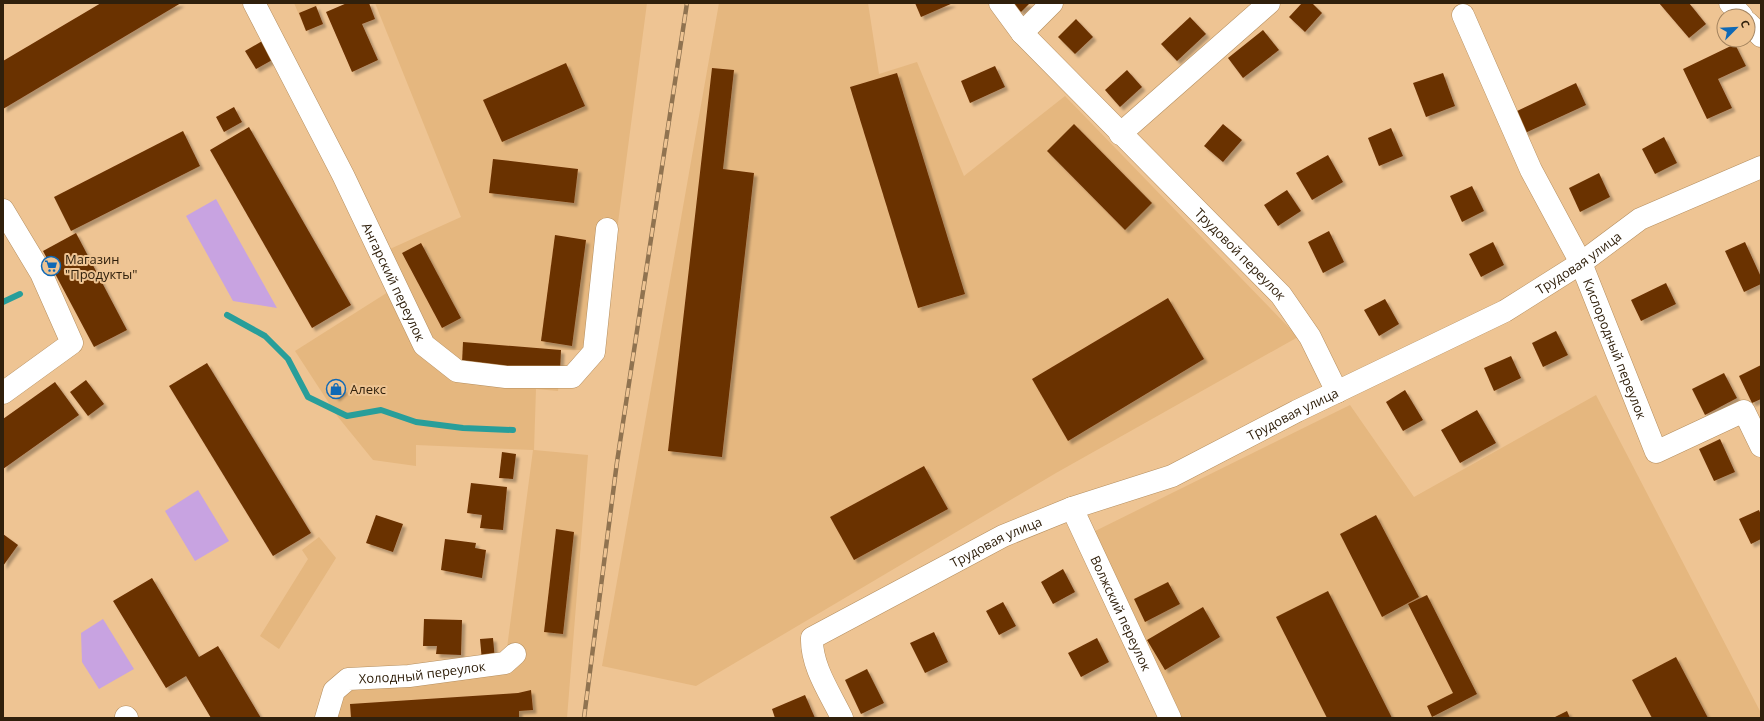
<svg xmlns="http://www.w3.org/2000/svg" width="1764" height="721" viewBox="0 0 1764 721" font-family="'Open Sans',sans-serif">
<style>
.built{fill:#e5b77f}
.green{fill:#c8a3e1}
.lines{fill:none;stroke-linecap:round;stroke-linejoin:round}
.stream{stroke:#289e9a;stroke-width:6}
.building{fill:#6b3000;filter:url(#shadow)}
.minor-casing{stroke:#b58e5e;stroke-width:23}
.minor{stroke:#fff;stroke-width:22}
.rail-casing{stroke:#907350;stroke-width:4.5}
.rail{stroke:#eec493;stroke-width:3;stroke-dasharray:9;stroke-linecap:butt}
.labels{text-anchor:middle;stroke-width:4;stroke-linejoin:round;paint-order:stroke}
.street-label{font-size:13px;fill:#30200c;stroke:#eec493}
.poi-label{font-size:13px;fill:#30200c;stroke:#eec493;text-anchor:start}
</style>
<defs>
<filter id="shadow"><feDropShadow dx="3.5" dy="3.5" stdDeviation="1" flood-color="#0004"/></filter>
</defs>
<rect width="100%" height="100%" fill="#eec493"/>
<!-- built -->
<g class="built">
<path d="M294 3H323L316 6 323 24 306 31Z"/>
<path d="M375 3H647L604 329 583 350H561L558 391 536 389 534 450 588 455 567 718H326L334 691 505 663 533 450 416 445V466L373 460 338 417 295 351 396 287 381 253 461 217Z"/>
<path d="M719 3H868L879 74 917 62 964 176 1065 96 1298 337 1056 473 696 686 602 666Z"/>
<path d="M1596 395 1761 713V718H1161L1077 540 1350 405 1414 497Z"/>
<path d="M319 537 336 558 279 649 260 636 308 559 302 550Z"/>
</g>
<!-- green -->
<g class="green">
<path d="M216 199 277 308 233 301 186 216Z"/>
<path d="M198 490 229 541 195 561 165 511Z"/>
<path d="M103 619 134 669 99 689 82 662 81 633Z"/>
</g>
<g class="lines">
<!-- stream -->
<g class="stream">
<path d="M3 302 20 294"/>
<path d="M227 315 265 336 288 359 308 397 347 416 381 410 416 422 463 428 513 430"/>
</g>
</g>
<!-- building -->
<g class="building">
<path d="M101 3H181L3 109V61Z"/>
<path d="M347 3H369L375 19 362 24 378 60 352 72 326 12Z"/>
<path d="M915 3H953L921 17Z"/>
<path d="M1012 3H1030L1021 12Z"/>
<path d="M1302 3H1312L1322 13 1305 32 1289 17Z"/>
<path d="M1659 3H1689L1706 24 1689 38Z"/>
<path d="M316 6 323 24 306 31 299 13Z"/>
<path d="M1190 17 1206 34 1177 61 1161 44Z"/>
<path d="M1076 19 1093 37 1075 54 1058 37Z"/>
<path d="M1263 30 1279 50 1243 78 1228 58Z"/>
<path d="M264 40 274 59 256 69 245 51Z"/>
<path d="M1735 44 1746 66 1718 79 1732 108 1707 119 1683 69Z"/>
<path d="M566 63 585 106 502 142 483 100Z"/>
<path d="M995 66 1005 87 970 103 961 81Z"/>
<path d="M712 68 734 70 723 169 754 173 722 457 668 451Z"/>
<path d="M1127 70 1142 87 1120 107 1105 90Z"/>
<path d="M897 73 965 294 918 308 850 87Z"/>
<path d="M1443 73 1455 106 1426 117 1413 83Z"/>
<path d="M1576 83 1586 105 1525 133 1515 112Z"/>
<path d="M234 107 242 122 224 132 216 117Z"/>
<path d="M1074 124 1152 203 1125 230 1047 151Z"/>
<path d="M1223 124 1242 140 1223 162 1204 146Z"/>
<path d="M249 127 351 305 312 328 210 150Z"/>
<path d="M1391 128 1403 156 1379 166 1368 138Z"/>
<path d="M183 131 200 166 71 231 54 197Z"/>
<path d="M1664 137 1677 163 1655 174 1642 149Z"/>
<path d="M1328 155 1343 182 1312 200 1296 173Z"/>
<path d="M493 159 578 169 574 203 489 193Z"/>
<path d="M1599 173 1610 197 1580 212 1569 188Z"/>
<path d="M1472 186 1484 211 1462 222 1450 196Z"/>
<path d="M1287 190 1301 211 1278 226 1264 205Z"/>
<path d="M1329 231 1344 262 1323 273 1308 242Z"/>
<path d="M76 233 127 330 94 347 43 251Z"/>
<path d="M555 235 586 240 572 346 541 341Z"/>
<path d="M1493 242 1504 265 1481 277 1469 254Z"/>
<path d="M1745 242 1761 277V284L1744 292 1725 251Z"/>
<path d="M421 243 461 318 442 328 402 253Z"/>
<path d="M1666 283 1676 304 1641 321 1631 300Z"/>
<path d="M1168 298 1204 359 1068 441 1032 379Z"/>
<path d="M1385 299 1399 324 1379 336 1364 310Z"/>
<path d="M1556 331 1568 355 1543 367 1532 343Z"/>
<path d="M463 342 561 350 560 371 462 363Z"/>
<path d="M1511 356 1521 378 1494 391 1484 368Z"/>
<path d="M207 363 311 533 273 556 169 386Z"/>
<path d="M1761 365V399L1752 403 1739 376Z"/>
<path d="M1724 373 1737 398 1705 415 1692 389Z"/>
<path d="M335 379 344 391 336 398 327 386Z"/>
<path d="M86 380 104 404 88 416 70 392Z"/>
<path d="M55 382 79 415 3 469V419Z"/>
<path d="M1405 390 1423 420 1403 431 1386 402Z"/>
<path d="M1477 410 1496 443 1460 463 1441 430Z"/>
<path d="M1720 439 1735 472 1714 481 1699 449Z"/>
<path d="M502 452 516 454 513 479 499 478Z"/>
<path d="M924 466 948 509 854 560 830 517Z"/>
<path d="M471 483 507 487 503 530 480 528 482 515 467 513Z"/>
<path d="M1759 510 1761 515V539L1751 544 1739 519Z"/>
<path d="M376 515 403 524 393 552 366 543Z"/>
<path d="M1376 515 1419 597 1382 617 1340 534Z"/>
<path d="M556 529 574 532 563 634 544 632Z"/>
<path d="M3 534 18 545 3 566Z"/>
<path d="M445 539 476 543 475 548 486 550 482 578 441 570Z"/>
<path d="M1063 569 1075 592 1053 604 1041 582Z"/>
<path d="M152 578 199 657 218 646 261 718H211L186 676 166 688 113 601Z"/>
<path d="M1168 582 1180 604 1145 622 1134 599Z"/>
<path d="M1328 591 1392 718H1327L1276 617Z"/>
<path d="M1427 595 1477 694 1432 717 1427 706 1453 693 1408 604Z"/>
<path d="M1003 602 1016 626 999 635 986 611Z"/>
<path d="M1203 607 1220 637 1165 670 1147 640Z"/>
<path d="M424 619 462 620 461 655 436 654 437 646H423Z"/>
<path d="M934 632 948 662 925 673 910 643Z"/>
<path d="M493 638 495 660 482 661 480 639Z"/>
<path d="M1097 638 1109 662 1081 677 1068 653Z"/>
<path d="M1676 657 1708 718H1652L1632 680Z"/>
<path d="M867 669 884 703 861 714 845 680Z"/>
<path d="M531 690 533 710 519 711V718H351L350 704 518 693Z"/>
<path d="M805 695 815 718H775L772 709Z"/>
<path d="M1567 711 1570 718H1553Z"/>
</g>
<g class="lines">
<!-- minor casing -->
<g class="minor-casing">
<g id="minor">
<path id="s1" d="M254 3 343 175 424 345 457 371 506 377H572L594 352 607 229"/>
<path id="s2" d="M1000 3 1022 33 1281 295 1310 337 1337 392"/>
<path d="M1730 3 1742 16"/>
<path id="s3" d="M1463 15 1531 170 1581 263 1656 452 1744 411 1761 446"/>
<path d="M1748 23 1761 36"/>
<path d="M1022 33 1052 3"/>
<path d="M1120 134 1269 3"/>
<path d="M3 210 41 273 72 343 3 393"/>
<path id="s4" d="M1072 508 1170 718"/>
<path d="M126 717 127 718"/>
<path id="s5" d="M326 718 334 691 348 679 409 676 505 663 515 654"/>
<path id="s6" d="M842 718C830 693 811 666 812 638L1003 536 1072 508 1172 476 1297 411 1505 311 1581 263 1640 219 1761 167"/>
</g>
</g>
<!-- minor -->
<use href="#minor" class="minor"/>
<!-- rail casing -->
<g class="rail-casing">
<path id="rail" d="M584 718 617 462 687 3"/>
</g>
<!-- rail -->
<use href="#rail" class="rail"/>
</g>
<!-- icons -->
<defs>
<g id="supermarket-ring" transform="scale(1)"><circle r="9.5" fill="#eec493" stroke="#0f69b6" stroke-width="1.5"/><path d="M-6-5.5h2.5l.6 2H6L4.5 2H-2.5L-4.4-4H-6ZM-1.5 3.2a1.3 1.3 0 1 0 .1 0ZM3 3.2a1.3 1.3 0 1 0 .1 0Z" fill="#0f69b6"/></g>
<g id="shop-ring" transform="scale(1)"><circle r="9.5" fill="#eec493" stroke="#0f69b6" stroke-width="1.5"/><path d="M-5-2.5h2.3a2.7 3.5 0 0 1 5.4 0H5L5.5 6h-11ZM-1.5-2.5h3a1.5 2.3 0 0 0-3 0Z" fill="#0f69b6"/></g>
</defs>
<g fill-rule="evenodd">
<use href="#supermarket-ring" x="51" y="266"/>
<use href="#shop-ring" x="336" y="389"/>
</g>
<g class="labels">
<!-- street labels -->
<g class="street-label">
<text dy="5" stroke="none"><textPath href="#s2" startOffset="348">Трудовой переулок</textPath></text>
<text dy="5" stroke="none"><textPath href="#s6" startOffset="942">Трудовая улица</textPath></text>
<text dy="5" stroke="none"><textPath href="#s1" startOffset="312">Ангарский переулок</textPath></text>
<text dy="5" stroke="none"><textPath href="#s3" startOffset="367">Кислородный переулок</textPath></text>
<text dy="5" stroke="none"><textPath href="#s6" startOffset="618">Трудовая улица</textPath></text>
<text dy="5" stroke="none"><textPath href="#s6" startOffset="294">Трудовая улица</textPath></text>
<text dy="5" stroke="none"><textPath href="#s4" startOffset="116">Волжский переулок</textPath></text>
<text dy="5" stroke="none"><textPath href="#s5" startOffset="121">Холодный переулок</textPath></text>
</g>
<!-- poi labels -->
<g class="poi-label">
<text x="65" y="264">Магазин<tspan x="65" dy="15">"Продукты"</tspan></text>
<text x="350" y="394">Алекс</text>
</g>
</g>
<!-- border -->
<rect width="1764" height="721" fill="none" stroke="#30200c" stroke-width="8"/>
<!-- north arrow -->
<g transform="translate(1736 28) rotate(66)"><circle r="19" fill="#eec493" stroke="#a2825d"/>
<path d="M0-3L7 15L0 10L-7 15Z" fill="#0f69b6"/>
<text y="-6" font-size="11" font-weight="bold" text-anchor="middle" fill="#30200c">С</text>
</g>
</svg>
